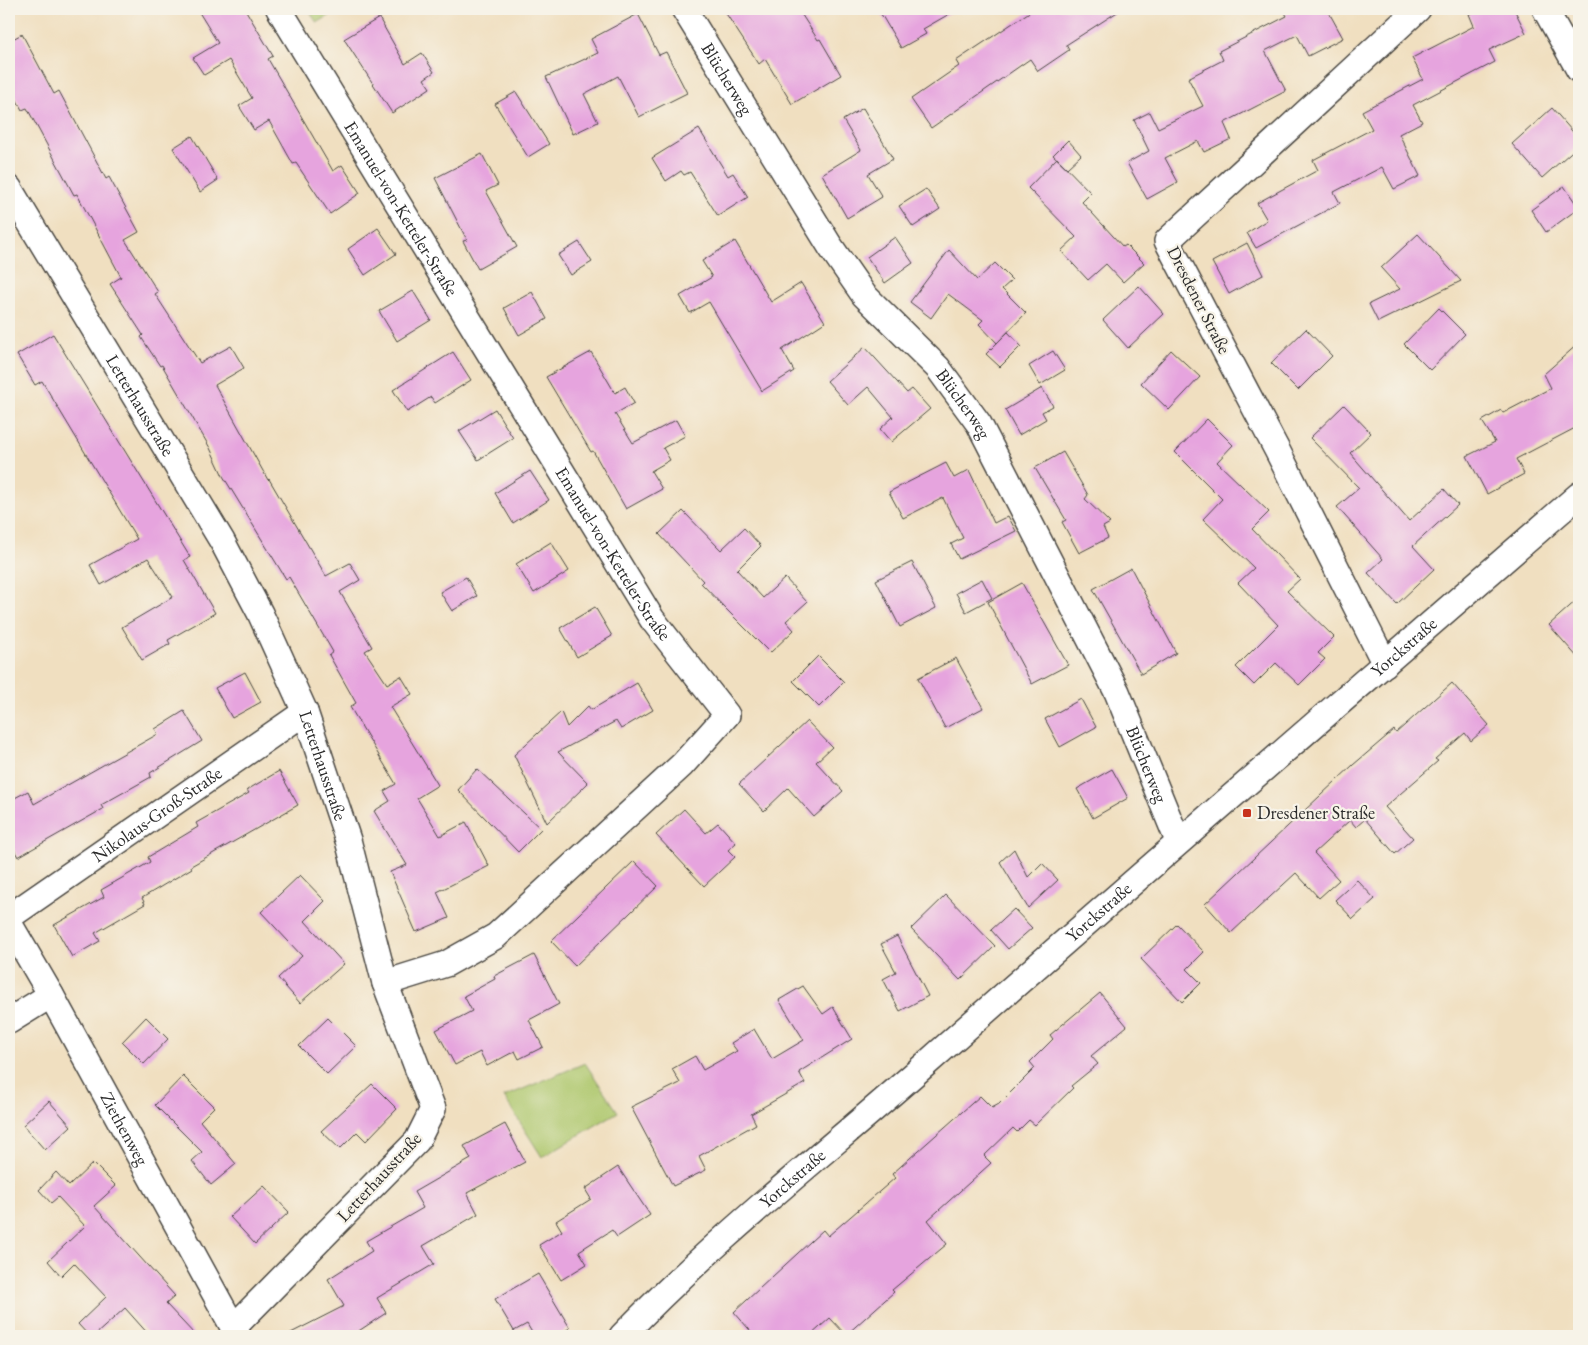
<svg xmlns="http://www.w3.org/2000/svg" width="1588" height="1345" viewBox="0 0 1588 1345" font-family="'EB Garamond',serif">
<style>
.green{fill:#afc86e;stroke:#6d7a4c}
.building{fill:#e6a4de}
.lines{fill:none;stroke-linecap:round;stroke-linejoin:round}
.minor-casing{stroke:#494641;stroke-width:28}
.minor{stroke:#fff;stroke-width:25}
.poi-dot{fill:#c8321e;stroke:#f7f3e8;stroke-width:2}
.labels{text-anchor:middle;stroke-width:4.5;stroke-linejoin:round;paint-order:stroke}
.street-label{font-size:18px;fill:#2b2b2b;stroke:#f7f3e8}
.poi-label{font-size:18px;fill:#2b2b2b;stroke:#f7f3e8;text-anchor:start}
</style>
<rect width="100%" height="100%" fill="#f7f3e8"/>
<filter id="ink" filterUnits="userSpaceOnUse"><feTurbulence type="fractalNoise" baseFrequency=".02" numOctaves="2"/><feDisplacementMap in="SourceGraphic" scale="10" xChannelSelector="R" yChannelSelector="G"/><feConvolveMatrix kernelMatrix="1 2 1 2 8 2 1 2 1" color-interpolation-filters="sRGB"/></filter>
<filter id="wash" filterUnits="userSpaceOnUse"><feTurbulence type="fractalNoise" baseFrequency=".0096" numOctaves="4" result="noise"/><feDisplacementMap in="SourceGraphic" scale="20" xChannelSelector="R" yChannelSelector="G"/><feGaussianBlur stdDeviation="1.12" result="paint"/><feColorMatrix in="noise" values="0 0 0 0 0 0 0 0 0 0 0 0 0 0 0 0 0 1.4 0 .05"/><feComposite in="paint" operator="in"/></filter>
<g filter="url(#wash)">
<rect width="100%" height="100%" fill="#f0dfc0"/>
<!-- green -->
<g class="green">
<path d="M308 9H341L317 23Z"/>
<path d="M585 1063 618 1112 542 1157 504 1097Z"/>
</g>
<g id="blocks">
<!-- building -->
<g class="building">
<path d="M197 9H245L273 56 268 59 333 171 342 165 360 193 330 214 296 163 293 164 269 121 254 130 239 106 252 98 229 60 204 75 193 58 218 43Z"/>
<path d="M723 9H798L818 40 820 39 841 75 792 104 765 59 759 64Z"/>
<path d="M878 9H958L923 29 926 34 901 48Z"/>
<path d="M1034 9H1122L1066 45 1069 50 1038 71 1030 59 931 128 911 99 959 66 956 61Z"/>
<path d="M1283 9H1327L1343 38 1308 56 1297 35 1265 51 1286 91 1224 123 1231 139 1204 152 1198 141 1165 158 1178 182 1147 199 1127 163 1149 151 1134 120 1150 112 1158 128 1203 106 1188 78 1223 60 1219 51 1287 16Z"/>
<path d="M1479 9H1514L1526 33 1489 50 1495 62 1413 105 1422 122 1399 134 1420 176 1394 189 1382 167 1334 192 1340 203 1256 248 1247 233 1267 220 1257 203 1318 170 1313 160 1372 129 1362 111 1423 79 1412 58 1474 26 1469 14Z"/>
<path d="M638 14 659 55 666 52 687 93 639 117 618 76 584 94 598 122 573 134 546 77 598 53 591 39Z"/>
<path d="M379 18 405 64 422 53 434 72 424 79 430 88 392 113 344 39Z"/>
<path d="M22 34 54 94 59 91 106 179 109 177 139 232 125 240 158 292 155 294 200 363 231 346 244 368 215 385 268 480 269 479 326 576 350 563 360 580 340 592 372 647 365 651 387 684 401 676 412 694 390 707 438 785 417 798 440 836 466 822 489 866 437 892 449 918 416 932 390 872 407 865 374 811 390 801 384 791 396 784 350 707 356 703 329 655 333 652 289 577 286 579 223 476 210 448 162 365 160 366 141 337 143 335 110 284 121 277 77 194 74 195 27 108 22 110 9 85V41Z"/>
<path d="M516 92 549 144 528 157 495 104Z"/>
<path d="M863 108 893 159 868 174 882 197 847 218 822 174 861 150 843 120Z"/>
<path d="M1552 108 1579 139V145L1542 178 1512 144Z"/>
<path d="M699 129 728 176 733 173 748 197 718 216 690 172 684 175 681 171 666 181 652 158Z"/>
<path d="M192 136 218 180 200 192 173 148Z"/>
<path d="M1068 140 1081 155 1067 168 1053 155Z"/>
<path d="M482 154 498 185 486 191 517 247 478 269 463 241 467 240 435 178Z"/>
<path d="M1057 158 1091 193 1082 202 1123 247 1126 245 1144 263 1123 282 1106 264 1088 280 1061 251 1076 237 1028 188Z"/>
<path d="M1564 186 1579 208 1546 232 1531 210Z"/>
<path d="M926 189 940 209 913 227 899 206Z"/>
<path d="M378 228 396 254 365 275 348 249Z"/>
<path d="M1418 234 1461 281 1378 322 1369 304 1400 289 1381 268Z"/>
<path d="M895 237 913 263 885 283 867 257Z"/>
<path d="M735 241 771 302 801 283 825 322 782 350 794 371 762 391 709 302 690 313 680 296 712 277 702 261Z"/>
<path d="M579 242 592 262 571 275 558 255Z"/>
<path d="M1247 243 1263 275 1229 294 1212 262Z"/>
<path d="M949 250 977 280 995 263 1012 280 1002 289 1026 313 997 343 979 324 983 320 948 294 931 318 910 302Z"/>
<path d="M1139 286 1164 314 1128 348 1103 320Z"/>
<path d="M413 291 431 320 397 341 379 311Z"/>
<path d="M532 292 547 319 519 335 504 308Z"/>
<path d="M1439 308 1465 334 1430 370 1404 344Z"/>
<path d="M1306 329 1332 356 1298 390 1271 363Z"/>
<path d="M1008 332 1021 346 1000 367 986 354Z"/>
<path d="M53 334 190 557 184 560 215 613 168 640 170 644 142 660 122 627 173 597 148 558 101 585 90 565 137 539 42 381 35 385 17 355Z"/>
<path d="M1579 343V426L1516 459 1524 474 1487 494 1467 456 1495 442 1482 421 1501 410 1503 413 1551 388 1544 374Z"/>
<path d="M865 347 907 393 912 389 930 409 891 442 880 429 893 417 868 387 848 405 827 381Z"/>
<path d="M1171 350 1200 377 1169 410 1141 383Z"/>
<path d="M1053 351 1065 370 1040 385 1029 366Z"/>
<path d="M453 352 471 380 435 403 431 397 407 412 393 390Z"/>
<path d="M591 352 615 393 625 387 634 403 615 414 633 443 676 420 685 436 663 448 670 460 651 471 662 489 626 509 593 451 591 452 546 377Z"/>
<path d="M1042 388 1053 406 1042 412 1046 419 1019 435 1005 410Z"/>
<path d="M1344 405 1371 433 1350 453 1409 521 1444 489 1458 505 1413 546 1434 569 1397 604 1368 573 1383 559 1337 507 1359 488 1310 438Z"/>
<path d="M495 409 513 438 478 460 459 431Z"/>
<path d="M1207 419 1233 445 1217 462 1269 512 1252 529 1300 579 1287 591 1334 637 1318 653 1325 659 1299 685 1276 663 1254 685 1236 667 1278 625 1238 583 1254 568 1203 519 1222 499 1175 452Z"/>
<path d="M1063 452 1088 495 1085 499 1110 523 1103 527 1108 538 1079 553 1062 522 1066 520 1035 468Z"/>
<path d="M946 463 954 478 969 470 994 523 1008 516 1016 531 959 559 951 544 963 538 943 498 903 518 889 492Z"/>
<path d="M530 471 549 500 513 523 495 493Z"/>
<path d="M683 511 721 550 744 528 761 546 737 570 763 598 785 578 807 602 786 621 794 630 770 653 725 608 701 583 703 581 659 534Z"/>
<path d="M551 542 569 571 534 593 516 564Z"/>
<path d="M912 562 936 608 900 627 876 580Z"/>
<path d="M1131 568 1176 653 1141 674 1093 589Z"/>
<path d="M466 577 477 596 452 611 440 592Z"/>
<path d="M982 579 992 598 966 612 956 593Z"/>
<path d="M1022 583 1068 665 1032 684 988 602Z"/>
<path d="M1579 598V659L1549 625Z"/>
<path d="M595 607 612 636 577 657 560 628Z"/>
<path d="M818 656 844 682 819 707 793 681Z"/>
<path d="M956 658 983 708 945 728 918 678Z"/>
<path d="M245 672 261 702 232 718 215 688Z"/>
<path d="M637 683 653 710 621 729 616 721 558 752 588 783 547 823 514 755 561 712 567 727 588 706 591 710Z"/>
<path d="M1452 683 1489 725 1471 741 1465 733 1435 759 1438 761 1385 807 1413 838 1395 854 1365 819 1356 827 1350 820 1314 853 1339 880 1319 898 1296 873 1231 933 1205 904 1353 765 1394 730 1396 733Z"/>
<path d="M1081 699 1096 727 1060 747 1045 719Z"/>
<path d="M184 711 202 741 150 773 151 777 101 805 103 809 18 857 9 841V801L28 791 34 804 158 734 155 729Z"/>
<path d="M807 721 832 747 816 762 843 791 814 817 788 788 764 811 739 784Z"/>
<path d="M477 769 541 829 518 852 458 790Z"/>
<path d="M1112 769 1128 798 1093 818 1077 789Z"/>
<path d="M279 771 298 805 191 866 192 868 142 898 145 904 95 933 100 941 72 957 54 925 104 897 101 890 150 862 148 857 198 827 196 823 249 793 247 790Z"/>
<path d="M684 809 706 833 718 823 736 843 728 850 735 857 704 886 656 835Z"/>
<path d="M1014 849 1028 877 1042 863 1058 880 1028 908 1000 862Z"/>
<path d="M634 861 658 886 575 966 551 941Z"/>
<path d="M300 875 325 901 305 921 344 964 300 1003 278 978 302 956 261 912Z"/>
<path d="M1357 880 1375 899 1353 919 1335 900Z"/>
<path d="M946 895 995 946 960 980 911 929Z"/>
<path d="M1014 909 1032 928 1008 949 991 930Z"/>
<path d="M1177 924 1204 952 1187 969 1201 983 1182 1002 1141 959Z"/>
<path d="M897 936 928 996 900 1011 883 979 896 972 881 944Z"/>
<path d="M534 955 559 1004 529 1020 543 1047 519 1059 515 1051 487 1066 480 1052 455 1065 436 1030 472 1011 464 996 495 979 494 976Z"/>
<path d="M803 986 823 1014 833 1007 852 1039 799 1072 805 1083 751 1114 756 1124 699 1156 706 1170 673 1186 631 1107 680 1083 672 1069 695 1056 703 1070 737 1051 731 1043 754 1029 772 1059 804 1040 779 1000Z"/>
<path d="M1100 993 1127 1026 1091 1056 1098 1064 1071 1086 1073 1088 1035 1125 1029 1120 1017 1132 1013 1128 984 1156 991 1163 928 1220 947 1244 892 1290 894 1292 846 1335 830 1318 810 1336H755L734 1312 823 1230 828 1236 895 1178 892 1174 980 1096 992 1108 999 1104 1035 1068 1030 1062 1053 1039 1050 1035Z"/>
<path d="M146 1017 168 1039 144 1064 122 1042Z"/>
<path d="M328 1018 356 1046 327 1074 299 1046Z"/>
<path d="M183 1076 214 1107 200 1121 236 1164 211 1185 192 1161 202 1152 155 1105Z"/>
<path d="M372 1084 397 1109 366 1141 357 1132 340 1149 321 1131Z"/>
<path d="M49 1101 71 1126 45 1150 23 1125Z"/>
<path d="M505 1124 525 1162 467 1193 478 1214 423 1246 434 1264 377 1298 386 1313 351 1336H285L344 1306 328 1279 372 1251 366 1241 423 1208 414 1192 471 1159 464 1146Z"/>
<path d="M93 1163 116 1186 94 1206 175 1296 166 1304 196 1336H150L125 1308 94 1336H89L78 1324 106 1297 74 1263 61 1276 48 1261 85 1226 58 1197 51 1203 39 1190 56 1172 69 1186Z"/>
<path d="M618 1167 650 1215 617 1237 612 1230 579 1251 587 1264 561 1280 539 1245 562 1231 556 1221 591 1199 585 1189Z"/>
<path d="M264 1186 289 1212 255 1244 230 1217Z"/>
<path d="M538 1274 570 1328 556 1336H534L527 1324 514 1331 495 1299Z"/>
</g>
</g>
</g>
<g filter="url(#ink)">
<use href="#blocks" fill-opacity="0" stroke="#494641" stroke-width="1"/>
<g class="lines">
<!-- minor casing -->
<g class="minor-casing">
<g id="minor">
<path id="s1" d="M279 9 652 619 727 715 682 765 496 936 446 964 385 983"/>
<path id="s2" d="M684 9 830 246 864 295 938 368 979 424 1117 692 1178 841"/>
<path d="M1545 9 1579 70"/>
<path id="s3" d="M9 188 222 541 260 613 305 712 348 840 385 983 433 1109 417 1141 233 1328"/>
<path d="M1385 664 1277 450 1167 241 1418 9"/>
<path id="s4" d="M9 917 305 712"/>
<path id="s5" d="M9 923 51 995 238 1336"/>
<path d="M9 1021 51 995"/>
<path id="s6" d="M622 1336C716 1238 825 1153 927 1063 1143 872 1362 684 1579 495"/>
</g>
</g>
<!-- minor -->
<use href="#minor" class="minor"/>
</g>
</g>
<!-- markers -->
<rect class="poi-dot" x="1242" y="808" width="10" height="10" rx="2.5"/>
<g class="labels">
<!-- street labels -->
<g class="street-label">
<text dy="6" stroke="none"><textPath href="#s2" startOffset="82">Blücherweg</textPath></text>
<text dy="6" stroke="none"><textPath href="#s1" startOffset="234">Emanuel-von-Ketteler-Straße</textPath></text>
<text transform="translate(1199 300) rotate(63)" y="6">Dresdener Straße</text>
<text dy="6" stroke="none"><textPath href="#s2" startOffset="486">Blücherweg</textPath></text>
<text dy="6" stroke="none"><textPath href="#s3" startOffset="254">Letterhausstraße</textPath></text>
<text dy="6" stroke="none"><textPath href="#s1" startOffset="639">Emanuel-von-Ketteler-Straße</textPath></text>
<text dy="6" stroke="none"><textPath href="#s6" startOffset="1042">Yorckstraße</textPath></text>
<text dy="6" stroke="none"><textPath href="#s2" startOffset="891">Blücherweg</textPath></text>
<text dy="6" stroke="none"><textPath href="#s3" startOffset="659">Letterhausstraße</textPath></text>
<text dy="6" stroke="none"><textPath href="#s4" startOffset="180">Nikolaus-Groß-Straße</textPath></text>
<text dy="6" stroke="none"><textPath href="#s6" startOffset="638">Yorckstraße</textPath></text>
<text dy="6" stroke="none"><textPath href="#s5" startOffset="236">Ziethenweg</textPath></text>
<text transform="translate(379 1177) rotate(-47)" y="6">Letterhausstraße</text>
<text dy="6" stroke="none"><textPath href="#s6" startOffset="232">Yorckstraße</textPath></text>
</g>
<!-- poi labels -->
<g class="poi-label">
<text x="1257" y="819">Dresdener Straße</text>
</g>
</g>
<!-- margin -->
<rect width="1588" height="1345" fill="none" stroke="#f7f3e8" stroke-width="30"/>
</svg>
